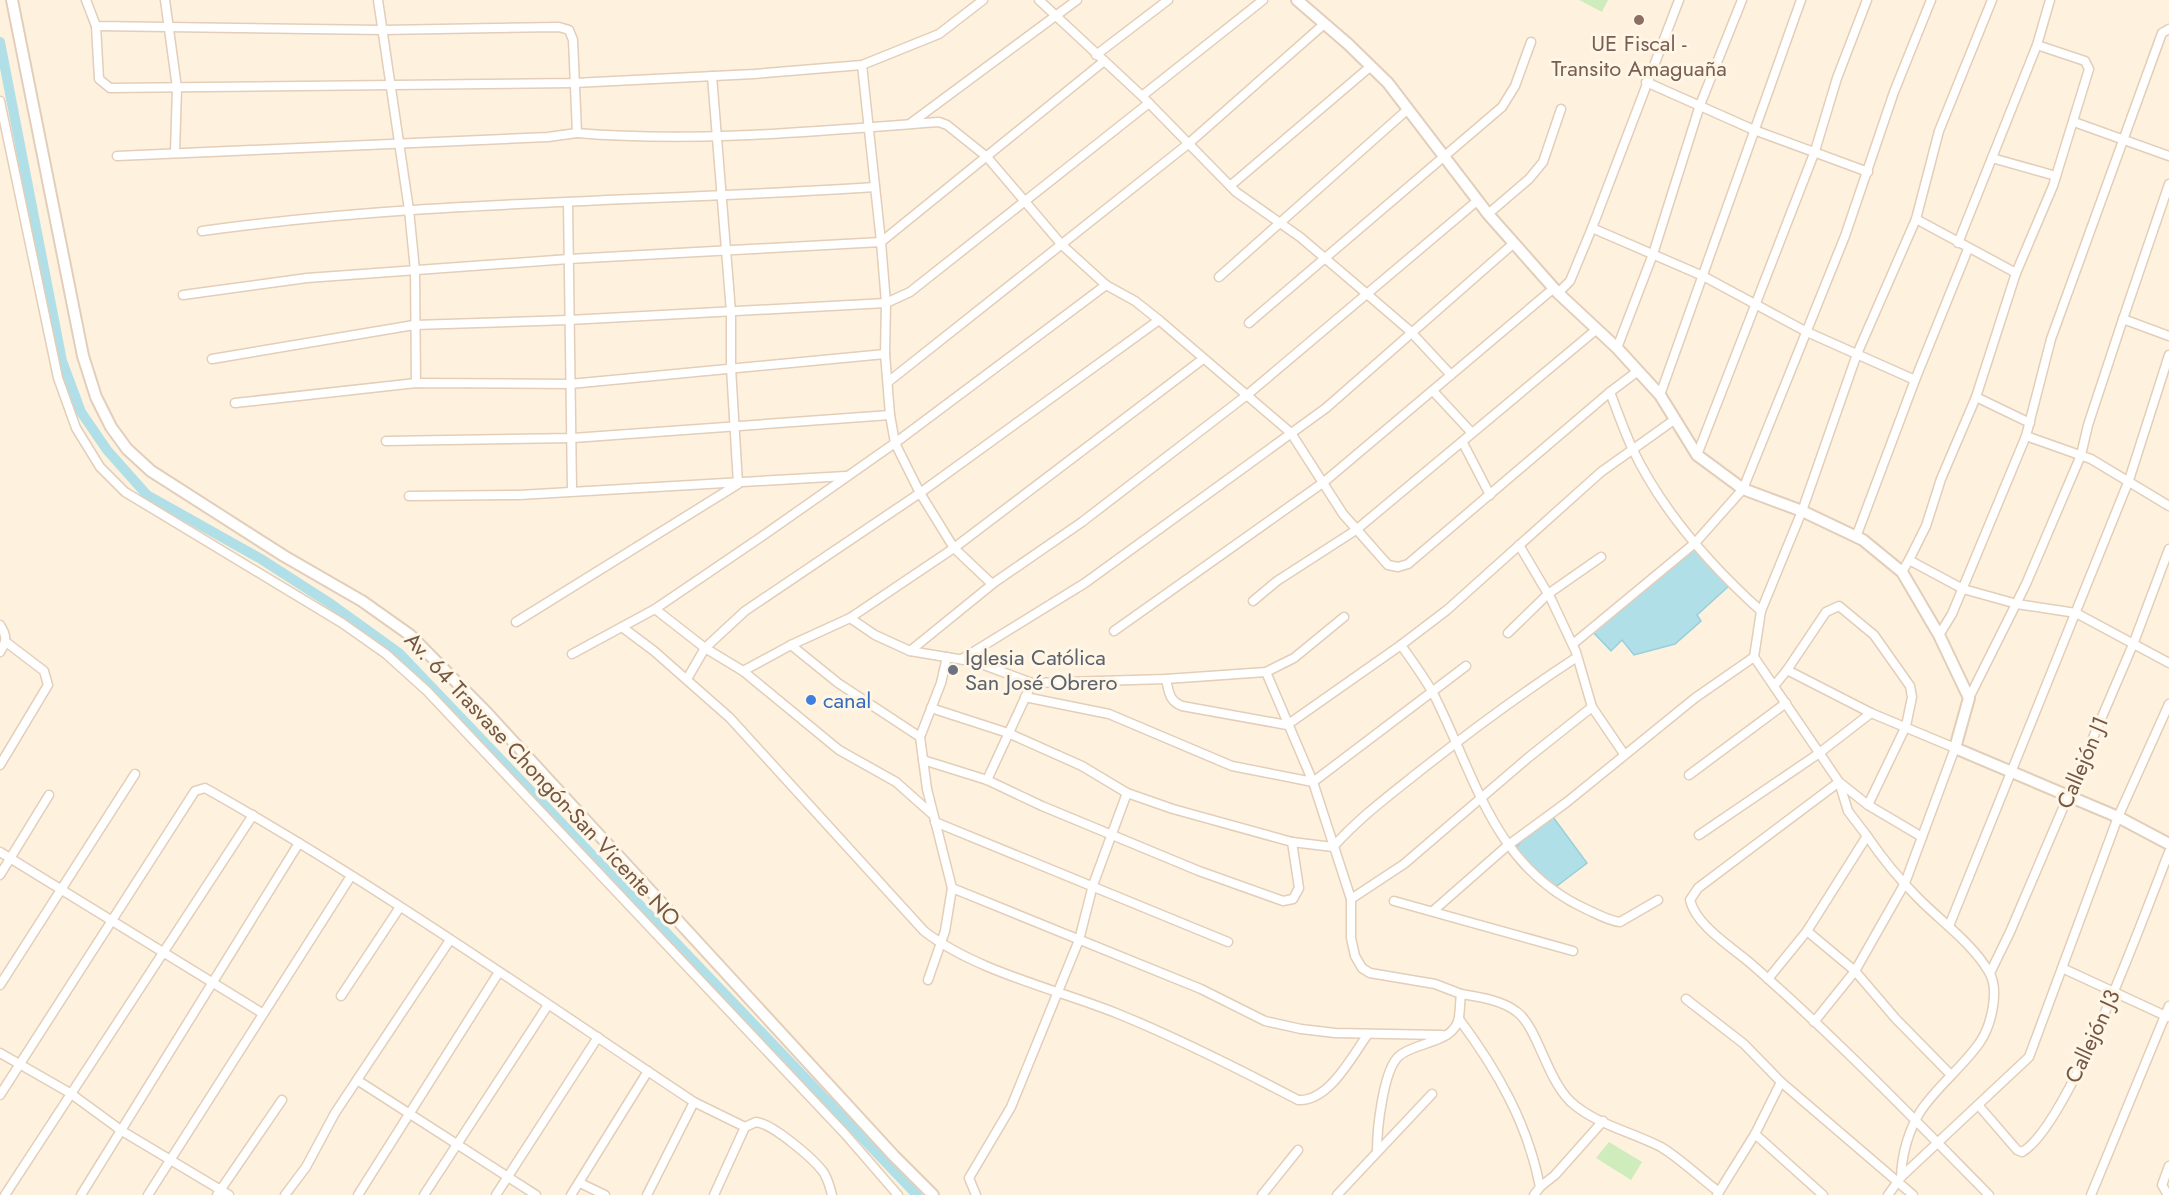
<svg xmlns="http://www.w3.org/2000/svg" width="2169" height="1195" viewBox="0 0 2169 1195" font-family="Jost,sans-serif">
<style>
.green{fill:#ceecbc}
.water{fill:#b1dfe8;stroke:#97cfdb;stroke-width:1.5}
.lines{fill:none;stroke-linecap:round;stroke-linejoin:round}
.canal{stroke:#b1dfe8;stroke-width:10}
.minor-casing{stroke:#e2ceb9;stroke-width:11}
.tertiary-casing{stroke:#e2ceb9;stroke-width:14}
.minor{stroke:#fff;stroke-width:8}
.tertiary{stroke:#fff;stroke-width:10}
.education-dot{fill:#8d6e63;stroke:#fff6e6;stroke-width:2}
.worship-dot{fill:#6b7280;stroke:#fff6e6;stroke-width:2}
.shop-dot{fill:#3f7fe0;stroke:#fff6e6;stroke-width:2}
.labels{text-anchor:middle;stroke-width:6;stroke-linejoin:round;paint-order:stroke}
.education-label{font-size:22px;fill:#785e54;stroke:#fff6e6}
.worship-label{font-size:22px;fill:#5b616d;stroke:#fff6e6;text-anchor:start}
.shop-label{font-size:22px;fill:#366cbe;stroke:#fff6e6;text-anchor:start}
.street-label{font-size:22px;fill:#755744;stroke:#fff6e6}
</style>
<rect width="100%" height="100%" fill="#fef2de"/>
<!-- green -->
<g class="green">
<path d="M1579 0H1608L1602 12Z"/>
<path d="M1609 1142 1642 1162 1631 1180 1596 1158Z"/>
</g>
<!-- water -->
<g class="water">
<path d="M1695 547 1730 585 1697 615 1701 621 1675 644 1634 655 1622 640 1611 651 1592 631Z"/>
<path d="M1553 817 1587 863 1549 892 1514 850 1525 837Z"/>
</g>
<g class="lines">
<!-- canal -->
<path class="canal" d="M0 42 62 361 81 412 107 450 147 495 261 559 331 604 399 653 917 1195"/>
<!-- minor casing -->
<g class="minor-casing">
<g id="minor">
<path d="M86 0 96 26 383 30 559 27 569 30 573 40 577 133C698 143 819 131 939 122L947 125 987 157 1062 245 1106 285 1135 301 1159 320 1291 433 1343 514 1388 565 1398 567 1408 564 1610 392 1638 371"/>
<path d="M165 0 177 88 175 152"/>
<path d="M378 0 409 210 415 270 416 383"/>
<path d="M1039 0 1142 96 1236 192 1300 237 1367 294 1410 331 1451 375"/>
<path d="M96 26 99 79 110 88 574 83 754 74 862 65 939 34 983 0"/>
<path d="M1096 55 1168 0"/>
<path d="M862 65 881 242"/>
<path d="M1646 82 1754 130 1868 172"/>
<path d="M1142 96 1263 0"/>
<path d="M0 101 58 378 76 428 100 467 125 492 342 623 386 654 427 691 846 1135 898 1195"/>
<path d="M2074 122 2169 156"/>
<path d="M911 123 1077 0"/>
<path d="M117 156 548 137 577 133"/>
<path d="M1992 158 2056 176"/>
<path d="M1230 186 1371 66"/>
<path d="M568 203 572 490"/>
<path d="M1488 214 1529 179 1543 162 1561 109"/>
<path d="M1916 219 2016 273"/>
<path d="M1592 228 1703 276 1807 332 1915 380"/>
<path d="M202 231C425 200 651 202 875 187"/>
<path d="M881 242 1103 62"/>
<path d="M1958 243 2037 45 2050 0"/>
<path d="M1219 277 1407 110"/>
<path d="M1558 293 1570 281 1592 228 1679 0"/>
<path d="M183 295 307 278 569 259 881 242 886 303 885 354 890 415 895 443 920 493 954 548 992 584"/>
<path d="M2123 319 2169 184"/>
<path d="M1249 323 1502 107 1515 86 1531 42"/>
<path d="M1617 348 1653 254 1700 105 1742 0"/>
<path d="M212 359 414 325 569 320 886 303 910 292 1149 103"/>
<path d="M888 382 1188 144 1323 25"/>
<path d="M1433 391 1471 432"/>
<path d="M1610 392C1617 411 1624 430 1632 448 1661 509 1711 566 1761 611"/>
<path d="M1660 395 1801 0"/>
<path d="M1976 397 2030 423"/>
<path d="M235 403 416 383 570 384 885 354"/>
<path d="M2026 436 2091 459 2169 506"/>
<path d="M386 441 573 438 890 415"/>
<path d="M1463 443 1490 495"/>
<path d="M1697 455 1815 151 1837 78 1867 0"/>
<path d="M409 496 519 495 846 476"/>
<path d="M1856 537 1915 380 1968 249"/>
<path d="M1519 545 1551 599 1576 652 1592 707 1624 754"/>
<path d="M1909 560 1926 526 1941 479 1976 397 2016 273 2053 186 2089 69 2085 61 2037 45"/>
<path d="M1902 572 1909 560 1963 589 2017 604 2076 613 2169 663"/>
<path d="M1253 601 1277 581 1356 530 1597 329"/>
<path d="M655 609 705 648 743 671 839 750 896 782 932 814"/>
<path d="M850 618 875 635 910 651 976 662 1032 683 1166 679 1266 672 1294 658 1344 617"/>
<path d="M516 622 738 484 731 368V312L712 76"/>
<path d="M0 625C7 636 7 641 0 652"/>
<path d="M622 627 654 651 730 718 924 931C975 971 1056 989 1116 1013 1178 1038 1239 1069 1298 1100 1329 1102 1352 1056 1368 1034"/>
<path d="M1114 631 1324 482 1554 288"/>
<path d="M1508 633 1548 594 1601 557"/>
<path d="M1939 635 1952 614 2026 436 2051 339 2162 33 2169 29"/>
<path d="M1573 644 1695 543 1743 489 1845 236 1894 92 1931 0"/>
<path d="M791 645 838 683 920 737"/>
<path d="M1401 645 1447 610 1601 472 1674 420"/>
<path d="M910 651 995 582 1082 522 1247 395 1477 201"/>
<path d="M572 654 655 609 761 537 895 443 1106 285"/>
<path d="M1754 657 1761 611 1802 511 1857 354 1916 219 1939 131 1992 0"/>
<path d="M962 659 1085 583 1326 408 1514 243"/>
<path d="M1787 670 1826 612 1839 606 1874 635 1910 686 1912 697 1906 726 1868 805"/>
<path d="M743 671 791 645 850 618 954 548 1203 359"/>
<path d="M1266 672 1313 782 1466 666"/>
<path d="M687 679 705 648 745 611 920 493 1159 320"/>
<path d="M1166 679C1169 692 1169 701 1182 706L1287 725 1401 645C1412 661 1425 678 1434 695 1476 778 1494 867 1586 909 1597 914 1609 921 1620 922L1658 900"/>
<path d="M1774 686 1787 670 1871 713 1955 748 1922 837 1868 805 1839 782 1698 888 1690 900C1696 925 1730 946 1749 962 1833 1035 1911 1116 1989 1195"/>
<path d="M1025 697 1109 714 1232 766 1313 782 1351 899V938L1355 956 1362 968 1370 973 1435 984 1461 994C1460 1002 1460 1010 1459 1017 1455 1044 1416 1041 1399 1056 1383 1070 1377 1130 1377 1151"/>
<path d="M1969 698 2026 584 2081 455 2088 425 2123 319 2169 336"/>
<path d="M931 708 1008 733 1082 766 1127 793 1173 809 1292 842 1333 847C1358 819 1387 797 1416 774 1469 732 1522 693 1577 657"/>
<path d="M923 760 987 780 1042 806 1199 871 1283 901 1293 899 1299 888 1292 842"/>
<path d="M0 765 48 685 44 671 6 642"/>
<path d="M1689 775 1786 703"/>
<path d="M987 780 1032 683"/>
<path d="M935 822 1228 942"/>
<path d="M1699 835 1818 754 1871 713"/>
<path d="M1867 836C1882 858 1900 880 1919 899 1942 922 1972 943 1989 972 2000 990 1991 1026 1980 1042 1963 1067 1937 1086 1920 1112 1908 1132 1902 1154 1901 1177"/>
<path d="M0 852 262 1013"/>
<path d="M0 875 49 795"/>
<path d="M952 888 1201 989 1265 1021 1301 1029 1335 1033 1442 1035"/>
<path d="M1351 899 1404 864 1529 757 1592 707"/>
<path d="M1394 901 1573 951"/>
<path d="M1433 911 1507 846 1567 802 1695 698 1754 657 1839 782 1848 811 1867 836 1807 931 1768 979"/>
<path d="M1949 926 2129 480 2169 355"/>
<path d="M1807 931 1855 971 1896 1019 1950 1074"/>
<path d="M2062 968 2168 1017"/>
<path d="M1990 973 2010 932 2134 642 2169 549"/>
<path d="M928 980 945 931 952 888 927 789 920 737 941 683 947 657"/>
<path d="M0 985 135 774"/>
<path d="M1461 994C1479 997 1502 1000 1517 1012 1538 1028 1546 1078 1571 1102 1595 1124 1632 1132 1661 1147 1681 1159 1700 1178 1719 1192"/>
<path d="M341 996 400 907"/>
<path d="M1686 999 1744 1044 1781 1082 1913 1195"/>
<path d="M1459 1019C1497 1070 1528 1124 1540 1187L1534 1195"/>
<path d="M1814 1022 1855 971 1905 883 1922 837"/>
<path d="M0 1053 70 1093 122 1131 229 1195"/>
<path d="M357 1080 536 1195"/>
<path d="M0 1095 195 791 205 788C374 883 533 995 694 1102L745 1127"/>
<path d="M1979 1106 2017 1150 2022 1152C2069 1125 2146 910 2169 852"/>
<path d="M1755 1134 1823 1195"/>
<path d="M580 1183 605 1195"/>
<path d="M1540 1187 1555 1175 1603 1121"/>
<path d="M5 1195 253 815"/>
<path d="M81 1195 299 843"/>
<path d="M148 1195 351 876"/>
<path d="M217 1195 282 1100"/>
<path d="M285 1195 306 1167 335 1113 450 940"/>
<path d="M358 1195 499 972"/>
<path d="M424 1195 548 1005"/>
<path d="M496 1195 598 1037"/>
<path d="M571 1195 648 1071"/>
<path d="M647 1195 694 1102"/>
<path d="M714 1195 745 1127 756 1122C773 1124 814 1159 824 1173 828 1180 830 1187 832 1195"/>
<path d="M976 1195 969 1178 1011 1107 1079 940 1093 885 1127 793"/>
<path d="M1262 1195 1298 1150"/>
<path d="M1337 1195 1432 1094"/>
<path d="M1717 1195 1755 1134 1781 1082"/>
<path d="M1888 1195 1901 1177 2029 1057 2118 817 2169 704"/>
<path d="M2091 1195 2169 1006"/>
<path d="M2168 1195 2162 1185 2169 1166"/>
</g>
</g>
<!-- tertiary casing -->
<g class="tertiary-casing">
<g id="tertiary">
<path d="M12 0 83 356 96 397 111 427 127 449 151 471 284 556 362 601 410 635 487 713 894 1156 933 1195"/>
<path d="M1297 0 1348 44 1388 83 1488 214 1558 293 1617 348 1660 395 1697 455 1743 489 1802 511 1863 540 1902 572 1939 635 1969 698 1955 748 2118 817 2169 844"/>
</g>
</g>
<!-- minor -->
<use href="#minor" class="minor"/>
<!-- tertiary -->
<use href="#tertiary" class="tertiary"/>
</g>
<!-- markers -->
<circle class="education-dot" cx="1639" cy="20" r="6"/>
<circle class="worship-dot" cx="953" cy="670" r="6"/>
<circle class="shop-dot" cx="811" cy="700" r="6"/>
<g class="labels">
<!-- education labels -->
<g class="education-label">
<text x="1639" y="51">UE Fiscal -<tspan x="1639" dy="25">Transito Amaguaña</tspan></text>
</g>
<!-- worship labels -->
<g class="worship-label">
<text x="965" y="665">Iglesia Católica<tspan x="965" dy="25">San José Obrero</tspan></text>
</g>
<!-- shop labels -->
<g class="shop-label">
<text x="823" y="708">canal</text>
</g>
<!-- street labels -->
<g class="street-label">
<text transform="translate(2082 762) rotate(-67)" y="8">Callejón J1</text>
<text transform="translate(543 779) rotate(47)" y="8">Av. 64 Trasvase Chongón-San Vicente NO</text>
<text transform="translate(2092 1036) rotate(-65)" y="8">Callejón J3</text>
</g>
</g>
</svg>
